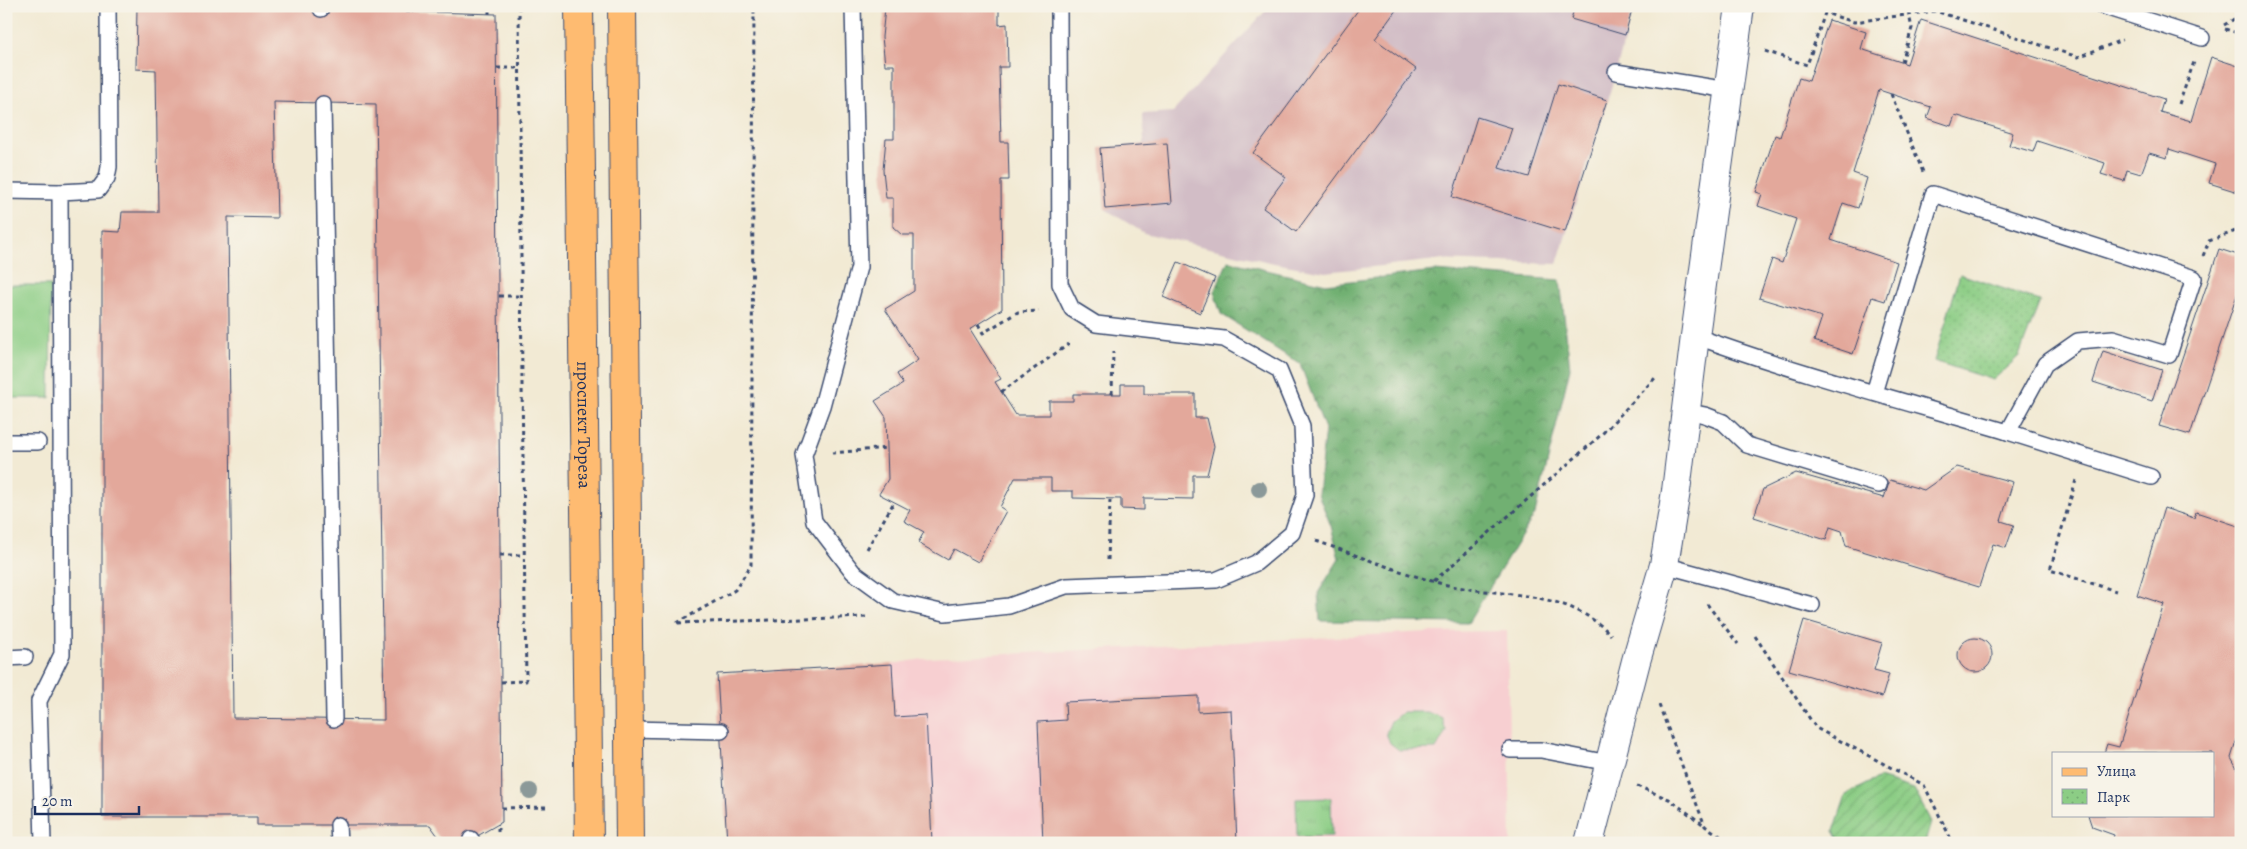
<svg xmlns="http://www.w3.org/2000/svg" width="2247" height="849" viewBox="0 0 2247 849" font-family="Alegreya,serif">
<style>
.built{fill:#f7cfd1}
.industrial{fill:#d2bdc6}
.grass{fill:url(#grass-tufts);stroke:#547e72}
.forest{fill:url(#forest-crowns);stroke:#467068}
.park{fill:url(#park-dots);stroke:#547e72}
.garden{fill:url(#garden-furrows);stroke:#547e72}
.pitch{fill:#8ccd85;stroke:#547e72}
.building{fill:#e3a89b;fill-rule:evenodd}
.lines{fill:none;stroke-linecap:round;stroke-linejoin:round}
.lane-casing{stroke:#3b4b70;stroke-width:18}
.street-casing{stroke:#3b4b70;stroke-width:30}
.primary-casing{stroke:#3b4b70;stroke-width:30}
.path{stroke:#3b4b70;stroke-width:3;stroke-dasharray:4 4;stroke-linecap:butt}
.lane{stroke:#fff;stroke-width:15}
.street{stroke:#fff;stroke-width:28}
.primary{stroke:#febb71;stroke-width:28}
.tree{fill:#8b9999}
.labels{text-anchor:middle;stroke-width:4.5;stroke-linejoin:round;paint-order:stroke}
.street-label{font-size:18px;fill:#1b2f5e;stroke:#f7f3e8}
</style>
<defs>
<pattern id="grass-tufts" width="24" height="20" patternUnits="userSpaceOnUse" patternTransform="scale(1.25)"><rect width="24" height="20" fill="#8ccd85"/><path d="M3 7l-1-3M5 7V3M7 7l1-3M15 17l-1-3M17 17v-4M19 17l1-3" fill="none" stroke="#78b075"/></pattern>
<pattern id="forest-crowns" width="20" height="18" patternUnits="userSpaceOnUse" patternTransform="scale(1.25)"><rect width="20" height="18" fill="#71b072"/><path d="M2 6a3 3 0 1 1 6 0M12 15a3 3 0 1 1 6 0" fill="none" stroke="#5c9061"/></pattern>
<pattern id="park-dots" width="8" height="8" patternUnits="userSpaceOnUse" patternTransform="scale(1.25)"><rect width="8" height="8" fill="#8ccd85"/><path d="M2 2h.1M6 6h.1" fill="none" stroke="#78b075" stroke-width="1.8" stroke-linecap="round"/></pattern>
<pattern id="garden-furrows" width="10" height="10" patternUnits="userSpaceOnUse" patternTransform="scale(1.25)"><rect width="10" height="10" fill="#8ccd85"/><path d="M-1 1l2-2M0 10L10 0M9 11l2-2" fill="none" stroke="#78b075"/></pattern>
</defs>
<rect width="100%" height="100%" fill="#f7f3e8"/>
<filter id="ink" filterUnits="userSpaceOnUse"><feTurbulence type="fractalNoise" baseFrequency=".02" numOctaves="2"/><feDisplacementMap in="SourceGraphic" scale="10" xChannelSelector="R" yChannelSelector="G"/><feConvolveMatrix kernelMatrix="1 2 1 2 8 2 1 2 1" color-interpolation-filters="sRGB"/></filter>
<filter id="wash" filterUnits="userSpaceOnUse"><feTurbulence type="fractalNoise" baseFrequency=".0096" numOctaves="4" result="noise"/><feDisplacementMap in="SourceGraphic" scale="20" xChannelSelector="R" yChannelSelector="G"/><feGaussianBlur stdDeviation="1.12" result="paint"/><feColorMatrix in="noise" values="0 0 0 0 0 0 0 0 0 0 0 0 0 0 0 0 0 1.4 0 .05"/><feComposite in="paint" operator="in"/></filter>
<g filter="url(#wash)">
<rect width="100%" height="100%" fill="#f2ead4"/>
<!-- built -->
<path class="built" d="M1507 631 1511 843H727L717 674 892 664 929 658 1429 632Z"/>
<!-- industrial -->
<path class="industrial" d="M1270 6H1633L1616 72 1557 264 1437 260 1325 272 1274 263 1144 233 1105 209 1100 148 1144 144 1143 114 1173 112Z"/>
<!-- grass -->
<g class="grass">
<path d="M1403 712H1427L1442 718 1446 731 1436 749 1399 750 1390 743 1386 733 1391 721Z"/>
<path d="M1331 798 1332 836 1297 837 1296 799Z"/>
</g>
<!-- forest -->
<path class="forest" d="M1228 261 1326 284 1434 271 1560 280 1570 368 1535 514 1468 623 1320 621 1318 593 1339 559 1331 526 1318 494 1325 429 1300 364 1221 314 1214 292Z"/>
<!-- park -->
<path class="park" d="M1960 274 2040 301 2019 356 1993 380 1934 361Z"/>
<!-- garden -->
<path class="garden" d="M1879 778 1914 789 1931 822 1925 843H1841L1834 831 1846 795Z"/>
<!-- pitch -->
<path class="pitch" d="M6 285H51L50 398H6Z"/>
<g id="blocks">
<!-- building -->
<g class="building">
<path d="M137 6H294V8L496 14 502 822 465 843H443L430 825H257V817H102V231L120 232 122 212H158L156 70 136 69ZM274 102 376 104 384 720 233 718 228 217 277 218Z"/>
<path d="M894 6H999V25L1007 24 1008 67H999L1001 142H1008L1009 180H1001L1002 309 970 329 1001 379 995 382 1016 415H1049V401H1073V394H1121V384H1144V394H1195V418H1207L1214 446 1207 475H1193V499L1144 498V510L1121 509V499L1073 498V491H1051V478H1015L1000 507 1006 511 978 562 954 549 948 560 918 543 924 532 904 521 910 510 879 494 888 479 886 417 875 401 903 384 897 374 918 360 885 309 914 291V235H902L893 227V198H886L883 170 886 139H894V65H885L882 37 885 8H894Z"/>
<path d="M1361 6H1399L1375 39 1416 69 1296 232 1263 208 1286 177 1253 153Z"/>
<path d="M1575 6H1633L1625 35 1571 19Z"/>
<path d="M1829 20 1866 32 1861 49 1907 64 1921 20 2164 99 2160 112 2191 121 2211 57 2241 67V193L2209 183 2215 164 2169 149 2167 158 2149 153 2141 174 2127 170 2124 181 2101 174 2105 163 2037 141 2033 152 2009 145 2013 133 1955 115 1951 126 1927 118 1931 107 1879 90 1853 173 1867 178 1858 208 1843 203 1831 240 1897 262 1885 301 1872 297 1853 354 1814 341 1822 317 1759 298 1772 259 1782 263 1796 219 1758 206 1762 194 1756 192 1775 135 1780 137 1799 78 1809 81Z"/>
<path d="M1558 84 1607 100 1565 232 1452 197 1477 117 1512 128 1499 168 1529 177Z"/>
<path d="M1167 143 1172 203 1105 209 1100 148Z"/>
<path d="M2219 249 2241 256V283L2190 435 2159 426Z"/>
<path d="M1178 262 1215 278 1200 313 1163 297Z"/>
<path d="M2103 351 2162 370 2152 401 2093 382Z"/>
<path d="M1957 467 2013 482 2001 521 2014 525 2006 548 1993 544 1979 587 1846 546 1842 531 1830 527 1826 540 1754 517 1763 489 1796 473 1884 498 1890 480 1924 490Z"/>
<path d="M2164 508 2194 518 2196 512 2241 527V726L2231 758 2241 776V843H2112L2114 835 2092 827 2088 815H2213V753H2104L2107 744 2119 747 2164 604 2137 595Z"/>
<path d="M1804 620 1882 643 1874 670 1889 674 1882 697 1789 670Z"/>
<circle cx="1975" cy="655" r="17"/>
<path d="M892 664 895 717 926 715 932 842 727 843 717 674Z"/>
<path d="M1198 696V712L1231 710 1237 843H1043L1038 722 1066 720 1065 702Z"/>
</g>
</g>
</g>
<g filter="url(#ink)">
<use href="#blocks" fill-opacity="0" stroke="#3b4b70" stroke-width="1"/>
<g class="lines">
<!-- lane casing -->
<g class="lane-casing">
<g id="lane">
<path d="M321 6V9"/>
<path d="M853 6 859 267 822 406 804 455 814 521 853 572 893 601 945 613 1009 606 1066 586 1216 580 1256 563 1292 533 1305 495 1302 426 1279 370 1224 339 1096 324 1072 309 1060 284 1059 6"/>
<path d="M2102 6 2202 38"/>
<path d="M1616 72 1728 90"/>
<path d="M323 104 334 719"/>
<path d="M6 191 60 192"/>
<path d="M1695 336C1797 373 1903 401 2008 432L2045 364 2078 341 2113 338 2169 355 2194 278 1933 194 1874 393"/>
<path d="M1685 411 1705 415 1723 422 1747 445 1879 485"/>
<path d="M2008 432 2151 477"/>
<path d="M6 442H38"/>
<path d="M1664 565 1812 605"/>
<path d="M6 658 25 657"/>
<path d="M629 729 721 731"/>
<path d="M1510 750H1541L1609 763"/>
<path d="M338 825 339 843"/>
<path d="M471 839 473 843"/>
<path d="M43 843 39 701 62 654 60 192 98 190 107 178 109 167 108 6"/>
</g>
</g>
<!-- street casing -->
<g class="street-casing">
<path id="street" d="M1589 843 1636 661 1664 565 1676 491 1695 336 1740 6"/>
</g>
<!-- primary casing -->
<g class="primary-casing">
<g id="primary">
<path id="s1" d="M579 6 589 843"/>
<path d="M622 6 630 843"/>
</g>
</g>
<!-- path -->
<g class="path">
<path d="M489 14V6"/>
<path d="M2224 25 2241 15"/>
<path d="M2225 29 2241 34"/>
<path d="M1765 51 1807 65 1825 13 1854 22 1935 11 2078 57 2122 40"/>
<path d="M1902 62 1912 28 1907 6"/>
<path d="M497 68H518"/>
<path d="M1891 94 1923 172"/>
<path d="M2179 104 2194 62"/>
<path d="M2203 256 2209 241 2241 229"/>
<path d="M499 296H521"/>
<path d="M978 324 983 333 1018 312 1039 311"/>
<path d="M1001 392 1069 344"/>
<path d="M1112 394 1113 352"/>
<path d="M832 453 887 448"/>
<path d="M2076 480 2050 570 2116 591"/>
<path d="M1316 541C1354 554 1393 570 1432 581 1494 600 1562 584 1611 635"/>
<path d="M867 549 894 502"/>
<path d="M500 555H524"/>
<path d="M1108 560 1110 499"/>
<path d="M1434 581 1601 435 1657 376"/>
<path d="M1707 604 1738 644"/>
<path d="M677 623 735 590 751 565 754 6"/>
<path d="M678 623 869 617"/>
<path d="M1755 636 1816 728 1924 785 1953 843"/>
<path d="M501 682 526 681 522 383 519 6"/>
<path d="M1659 705 1705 826 1731 843"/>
<path d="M1637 786 1669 799 1704 825"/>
<path d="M502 808 547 807"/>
<path d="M498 832V824"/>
<path d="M2035 841 2040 843"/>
</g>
<!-- lane -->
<use href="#lane" class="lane"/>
<!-- street -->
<use href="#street" class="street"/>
<!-- primary -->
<use href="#primary" class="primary"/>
</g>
<!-- trees -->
<g class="tree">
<circle cx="1259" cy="489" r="8"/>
<circle cx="530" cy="791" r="8"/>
</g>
</g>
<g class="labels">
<!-- street labels -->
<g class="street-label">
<text dy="6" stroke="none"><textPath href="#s1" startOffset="419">проспект Тореза</textPath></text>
</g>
</g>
<!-- margin -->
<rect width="2247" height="849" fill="none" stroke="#f7f3e8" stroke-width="25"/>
<!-- legend -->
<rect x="2052" y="752" width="162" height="65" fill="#f7f3e8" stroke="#9fa5b1"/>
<rect x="2062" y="768" width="25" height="8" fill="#febb71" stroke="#9fa5b1"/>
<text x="2097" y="776" font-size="15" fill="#1b2f5e">Улица</text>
<rect x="2062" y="789" width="25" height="15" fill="url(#park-dots)" stroke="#9fa5b1"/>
<text x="2097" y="802" font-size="15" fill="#1b2f5e">Парк</text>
<!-- scale -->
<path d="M35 806v8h104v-8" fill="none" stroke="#1b2f5e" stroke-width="2.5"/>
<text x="42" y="806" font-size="15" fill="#1b2f5e" stroke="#f7f3e8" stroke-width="4" paint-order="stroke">20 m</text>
</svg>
